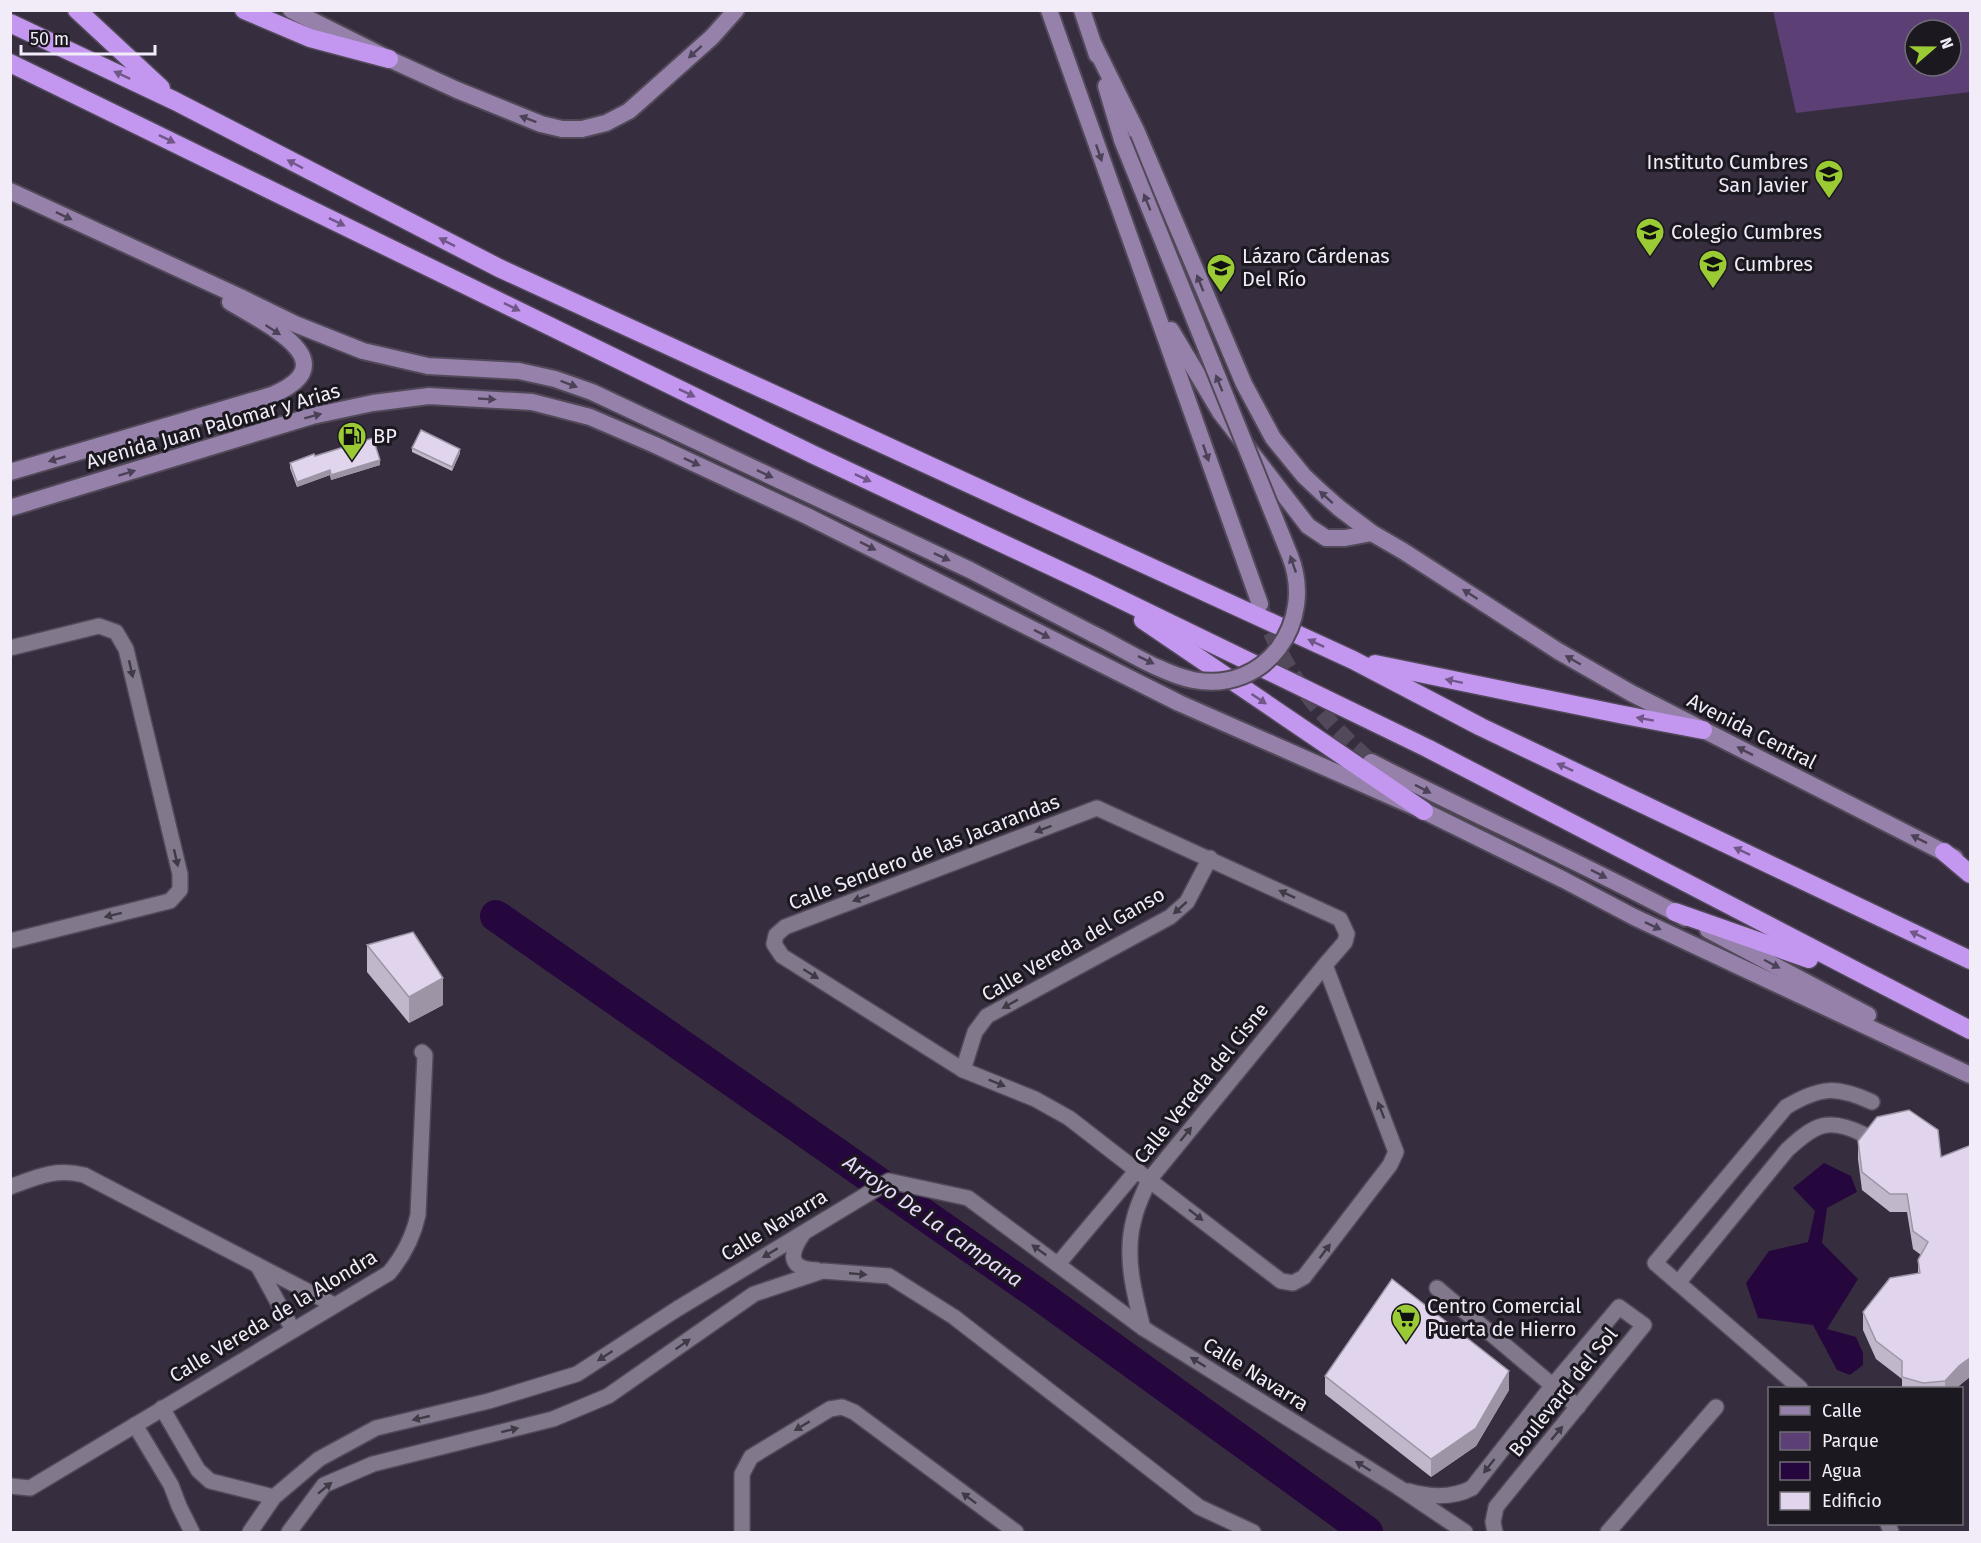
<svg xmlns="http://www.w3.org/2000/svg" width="1981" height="1543" viewBox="0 0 1981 1543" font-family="'Fira Sans',sans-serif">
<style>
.green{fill:#5b3f75;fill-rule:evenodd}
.water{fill:#26073d}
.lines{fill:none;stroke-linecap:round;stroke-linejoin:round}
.river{stroke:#26073d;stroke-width:32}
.secondary-tunnel{stroke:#524a5b;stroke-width:16;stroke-dasharray:16 8;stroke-linecap:butt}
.minor-casing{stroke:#514958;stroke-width:18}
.secondary-casing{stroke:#514958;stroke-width:20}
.motorway-casing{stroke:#514958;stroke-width:21}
.minor{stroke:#81788c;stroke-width:15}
.secondary{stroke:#9581aa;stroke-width:16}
.motorway{stroke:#c396f0;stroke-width:18}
.secondary-bridge-casing{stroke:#514958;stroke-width:20;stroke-linecap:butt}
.secondary-bridge{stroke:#9581aa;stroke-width:16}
.wall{fill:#c1b7cb}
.shaded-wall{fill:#9d95a5}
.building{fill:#e0d5ec;stroke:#9d95a5;stroke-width:1.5}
.oneway{fill:#4c4257}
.oneway2{fill:#705788}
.oneway3{fill:#3f3a46}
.labels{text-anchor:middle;stroke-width:6;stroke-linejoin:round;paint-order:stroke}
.poi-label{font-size:20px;fill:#f1ecf8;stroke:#1c1820;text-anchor:start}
.street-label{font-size:20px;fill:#f1ecf8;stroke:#1c1820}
.water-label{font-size:21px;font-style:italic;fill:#e7d7fa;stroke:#1c1820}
</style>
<rect width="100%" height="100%" fill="#362e3f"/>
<!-- green -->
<path class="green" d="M1773 11H1970V92L1796 113ZM1915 30H1951V66H1915Z"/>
<!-- water -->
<path class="water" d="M1824 1163 1851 1176 1857 1192 1827 1208 1822 1243 1858 1279 1827 1329 1856 1337 1863 1353V1365L1850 1375 1837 1370 1813 1325 1758 1318 1746 1283 1769 1251 1808 1242 1815 1211 1793 1188Z"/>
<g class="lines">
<!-- river -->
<path class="river" d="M496 916 1035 1292 1367 1532"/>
<!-- secondary-tunnel -->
<path class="secondary-tunnel" d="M1262 610C1287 679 1319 714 1371 762"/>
<!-- minor casing -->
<g class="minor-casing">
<g id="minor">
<path d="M10 648 99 626 116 632 126 649 180 874V890L170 901 10 941"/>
<path d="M963 1070 975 1032 987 1016 1170 917 1187 902 1210 858"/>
<path d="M10 1187C37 1177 55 1168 84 1175L334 1305"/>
<path d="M803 1234C789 1254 788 1269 817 1270"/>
<path d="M1058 1264 1137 1170"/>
<path d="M258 1266 293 1330"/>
<path d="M1678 1283 1787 1150C1815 1124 1828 1117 1863 1134"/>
<path d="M1437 1288 1578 1407"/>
<path d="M1143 1328C1134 1293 1124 1255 1134 1219 1137 1205 1144 1192 1149 1180L1325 965 1345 942 1347 934 1340 919 1097 808 785 927 776 935 774 944 782 956 963 1070 1035 1099 1069 1118 1149 1180 1281 1281 1293 1283 1304 1277 1390 1165 1396 1152 1325 965"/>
<path d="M1800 1388 1655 1263 1786 1107C1821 1086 1837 1086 1872 1102"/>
<path d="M162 1408 198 1470 210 1481 274 1497"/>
<path d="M135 1425 171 1485 179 1506 192 1532"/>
<path d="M10 1486 30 1488 389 1273C404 1255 413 1238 418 1215L425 1055 422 1052"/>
<path d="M1408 1491C1429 1497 1453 1498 1472 1488L1553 1385 1619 1307 1644 1325 1496 1507 1493 1522 1495 1532"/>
<path d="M1888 1524 1891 1532"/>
<path d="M250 1532 274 1497 319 1459 376 1428 489 1401 577 1374 677 1309 889 1181 968 1198 1143 1328 1398 1487 1465 1532"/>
<path d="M289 1532 324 1485 373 1464 553 1419 608 1396 754 1294 823 1271 889 1276 954 1317 1199 1507 1253 1532"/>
<path d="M742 1532V1474L751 1457 830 1409 842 1407 854 1412 1016 1532"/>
<path d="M1608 1532 1716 1407"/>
</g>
</g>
<!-- secondary casing -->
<g class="secondary-casing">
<g id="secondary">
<path d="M291 10 389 59 457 90 541 124 562 129H582L606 123 629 111 712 37 736 10"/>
<path d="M1049 10 1260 604"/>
<path d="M1082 10 1097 55"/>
<path d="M1094 45 1136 130 1244 384 1273 438 1304 476 1321 492 1339 508 1372 533 1403 551 1558 651 1631 693 1955 858"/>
<path d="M1106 86 1122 140"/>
<path d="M10 191 240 297 295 324 363 351 428 366 519 371 555 379 592 392 970 570 1093 634"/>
<path d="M1171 330 1220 412 1308 526 1326 538H1345L1372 533"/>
<path d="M10 472 272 395C350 362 265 324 230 302"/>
<path d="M10 508 312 416 373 403 429 396 532 402 590 417 655 445 807 516 1179 703 1424 811 1564 880 1634 917 1970 1075"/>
<path d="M1371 762C1475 815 1582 863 1685 918"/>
<path d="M1708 930 1868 1015"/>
</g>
</g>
<!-- motorway casing -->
<g class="motorway-casing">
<g id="motorway">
<path d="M77 10 161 88"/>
<path d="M244 10 310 38 389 59"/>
<path d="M10 23 175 101 499 268 1353 660 1481 727 1970 960"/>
<path d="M10 63 814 455 1089 584 1427 748 1970 1030"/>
<path d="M1143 620 1424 811"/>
<path d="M1375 664 1619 714 1703 730"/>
<path d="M1944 852 1970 874"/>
<path d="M1675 912 1809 959"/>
</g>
</g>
<!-- minor -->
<use href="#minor" class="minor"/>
<!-- secondary -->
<use href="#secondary" class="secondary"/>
<!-- motorway -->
<use href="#motorway" class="motorway"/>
<!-- secondary-bridge casing -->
<g class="secondary-bridge-casing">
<path id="secondary-bridge" d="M1093 634C1122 648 1162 674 1193 680 1266 694 1316 622 1290 556L1122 140"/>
</g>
<!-- secondary-bridge -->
<use href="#secondary-bridge" class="secondary-bridge"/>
</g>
<!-- wall -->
<g class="wall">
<path d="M412 448 460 453 452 471 412 452Z"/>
<path d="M315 456 380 465 331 480 330 475 297 487 290 468V463Z"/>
<path d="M367 945 443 1005 409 1023 367 972Z"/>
<path d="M1858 1141 1941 1157 1971 1145V1376L1955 1389H1902V1379L1876 1359 1863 1330V1312L1918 1273V1260L1921 1255 1913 1249 1907 1212H1890L1862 1190 1858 1159Z"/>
<path d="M1325 1376 1509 1390 1476 1446 1431 1477 1325 1394Z"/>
</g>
<!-- shaded-wall -->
<g class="shaded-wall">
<path d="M460 449V453L452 471V467Z"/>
<path d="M380 460V465L331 480V475Z"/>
<path d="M330 470V475L297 487V482Z"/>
<path d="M443 978V1005L409 1023V997Z"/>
<path d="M1971 1357V1376L1955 1389H1945V1381L1959 1366Z"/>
<path d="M1509 1371V1390L1476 1446 1431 1477V1459Z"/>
</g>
<!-- building -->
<g class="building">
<path d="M421 430 460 449 452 467 412 448Z"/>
<path d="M373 438 380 460 331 475 330 470 297 482 290 463 314 454 315 456Z"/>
<path d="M413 932 443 978 409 997 367 945Z"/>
<path d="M1909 1110 1938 1130 1941 1157 1971 1145V1357L1959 1366 1945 1381 1923 1383 1902 1377V1361L1876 1341 1863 1312 1890 1278 1920 1273 1918 1260 1928 1242 1913 1231 1907 1194H1890L1862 1172 1858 1141 1877 1117Z"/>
<path d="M1392 1279 1509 1371 1476 1428 1431 1459 1325 1376Z"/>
</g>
<!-- one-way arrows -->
<defs><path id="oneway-solid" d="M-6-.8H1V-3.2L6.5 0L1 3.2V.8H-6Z" transform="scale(1.5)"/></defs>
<g class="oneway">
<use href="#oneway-solid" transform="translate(695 52) rotate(138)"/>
<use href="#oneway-solid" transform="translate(528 119) rotate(-159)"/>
<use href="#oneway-solid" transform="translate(1099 153) rotate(71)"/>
<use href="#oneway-solid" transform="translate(1147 202) rotate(-112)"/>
<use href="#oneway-solid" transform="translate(64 216) rotate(25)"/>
<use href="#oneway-solid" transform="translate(1200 283) rotate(-112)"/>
<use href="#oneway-solid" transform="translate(273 330) rotate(33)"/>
<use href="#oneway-solid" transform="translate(1219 383) rotate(-112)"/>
<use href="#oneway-solid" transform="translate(569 384) rotate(21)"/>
<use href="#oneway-solid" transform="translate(487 399) rotate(3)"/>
<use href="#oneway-solid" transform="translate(313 416) rotate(-15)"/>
<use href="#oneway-solid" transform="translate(1206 453) rotate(71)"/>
<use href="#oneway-solid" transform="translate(57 459) rotate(164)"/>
<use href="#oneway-solid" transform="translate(692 462) rotate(25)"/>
<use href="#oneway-solid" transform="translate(127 473) rotate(-17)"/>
<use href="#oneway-solid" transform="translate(765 474) rotate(25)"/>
<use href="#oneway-solid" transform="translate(1326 497) rotate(-138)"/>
<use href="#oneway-solid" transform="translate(868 546) rotate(27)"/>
<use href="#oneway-solid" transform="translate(942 557) rotate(25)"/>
<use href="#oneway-solid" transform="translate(1293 564) rotate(-109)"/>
<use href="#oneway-solid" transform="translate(1470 594) rotate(-147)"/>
<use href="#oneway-solid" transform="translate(1042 634) rotate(27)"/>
<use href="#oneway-solid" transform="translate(1146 660) rotate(26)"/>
<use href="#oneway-solid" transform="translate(1573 660) rotate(-150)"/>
<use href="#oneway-solid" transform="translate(1745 751) rotate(-153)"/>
<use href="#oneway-solid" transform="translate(1423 789) rotate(27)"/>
<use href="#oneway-solid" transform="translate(1919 839) rotate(-153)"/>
<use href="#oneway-solid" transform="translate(1599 874) rotate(27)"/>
<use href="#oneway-solid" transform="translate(1653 926) rotate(25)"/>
<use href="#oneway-solid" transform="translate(1772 964) rotate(28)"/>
</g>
<g class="oneway2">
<use href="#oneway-solid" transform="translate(122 75) rotate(-155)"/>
<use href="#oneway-solid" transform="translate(167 139) rotate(26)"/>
<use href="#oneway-solid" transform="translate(295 164) rotate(-152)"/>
<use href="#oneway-solid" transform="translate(337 222) rotate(26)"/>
<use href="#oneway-solid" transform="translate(447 242) rotate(-153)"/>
<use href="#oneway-solid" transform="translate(512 307) rotate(26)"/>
<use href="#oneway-solid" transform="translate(687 393) rotate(26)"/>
<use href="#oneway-solid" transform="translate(863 478) rotate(25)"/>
<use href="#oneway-solid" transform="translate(1316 643) rotate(-155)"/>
<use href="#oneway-solid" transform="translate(1454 681) rotate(-168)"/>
<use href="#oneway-solid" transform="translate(1259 699) rotate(34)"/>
<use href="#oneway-solid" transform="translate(1645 719) rotate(-170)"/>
<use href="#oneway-solid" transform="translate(1565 767) rotate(-155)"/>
<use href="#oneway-solid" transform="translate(1742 851) rotate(-155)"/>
<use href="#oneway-solid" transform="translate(1918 935) rotate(-155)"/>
</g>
<g class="oneway3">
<use href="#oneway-solid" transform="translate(131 669) rotate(77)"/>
<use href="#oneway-solid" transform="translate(1043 829) rotate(159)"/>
<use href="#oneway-solid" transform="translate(176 858) rotate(77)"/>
<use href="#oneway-solid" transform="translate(1287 894) rotate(-155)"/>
<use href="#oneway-solid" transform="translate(861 898) rotate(159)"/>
<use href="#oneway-solid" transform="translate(1180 908) rotate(138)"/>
<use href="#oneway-solid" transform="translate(113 915) rotate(166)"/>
<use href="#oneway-solid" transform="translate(811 974) rotate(32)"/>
<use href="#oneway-solid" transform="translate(1010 1004) rotate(151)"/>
<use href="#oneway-solid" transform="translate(997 1083) rotate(22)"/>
<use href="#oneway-solid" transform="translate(1381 1110) rotate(-111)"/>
<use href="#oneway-solid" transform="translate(1186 1134) rotate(-51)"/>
<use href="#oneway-solid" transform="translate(1196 1215) rotate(38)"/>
<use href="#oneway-solid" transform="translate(1039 1250) rotate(-144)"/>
<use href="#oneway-solid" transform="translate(1325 1251) rotate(-53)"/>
<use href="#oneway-solid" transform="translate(770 1253) rotate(149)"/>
<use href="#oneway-solid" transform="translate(858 1274) rotate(5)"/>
<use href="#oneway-solid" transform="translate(683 1344) rotate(-35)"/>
<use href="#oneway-solid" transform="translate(605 1356) rotate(147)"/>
<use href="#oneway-solid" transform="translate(1198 1362) rotate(-148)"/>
<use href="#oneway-solid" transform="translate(421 1418) rotate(167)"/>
<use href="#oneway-solid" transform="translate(802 1426) rotate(149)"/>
<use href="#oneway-solid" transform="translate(510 1430) rotate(-14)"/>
<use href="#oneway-solid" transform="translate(1557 1433) rotate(-50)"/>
<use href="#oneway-solid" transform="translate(1363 1466) rotate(-148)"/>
<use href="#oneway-solid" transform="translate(1489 1466) rotate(128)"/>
<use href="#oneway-solid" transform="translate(325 1488) rotate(-39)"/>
<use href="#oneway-solid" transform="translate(969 1498) rotate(-143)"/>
</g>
<!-- icons -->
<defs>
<g id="university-pin" transform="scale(1.5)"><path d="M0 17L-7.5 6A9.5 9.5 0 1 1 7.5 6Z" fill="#9acb34" stroke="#1c1820"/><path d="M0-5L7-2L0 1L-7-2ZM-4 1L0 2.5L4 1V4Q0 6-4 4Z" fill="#111"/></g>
<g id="school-pin" transform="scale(1.5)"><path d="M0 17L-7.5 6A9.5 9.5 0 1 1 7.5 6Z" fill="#9acb34" stroke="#1c1820"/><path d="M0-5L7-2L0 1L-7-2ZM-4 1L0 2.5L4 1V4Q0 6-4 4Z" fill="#111"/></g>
<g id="fuel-pin" transform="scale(1.5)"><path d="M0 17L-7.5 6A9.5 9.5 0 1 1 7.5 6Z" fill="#9acb34" stroke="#1c1820"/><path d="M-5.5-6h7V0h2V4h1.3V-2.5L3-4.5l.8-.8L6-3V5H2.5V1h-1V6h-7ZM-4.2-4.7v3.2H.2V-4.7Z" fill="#111"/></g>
<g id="supermarket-pin" transform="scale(1.5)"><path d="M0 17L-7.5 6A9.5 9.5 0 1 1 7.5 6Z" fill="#9acb34" stroke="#1c1820"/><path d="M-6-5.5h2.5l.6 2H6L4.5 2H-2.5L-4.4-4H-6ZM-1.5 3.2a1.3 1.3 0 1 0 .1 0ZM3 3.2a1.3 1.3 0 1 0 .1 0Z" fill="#111"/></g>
</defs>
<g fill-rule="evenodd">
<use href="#university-pin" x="1829" y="174"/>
<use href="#school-pin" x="1650" y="232"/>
<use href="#university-pin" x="1713" y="264"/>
<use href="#school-pin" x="1221" y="268"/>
<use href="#fuel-pin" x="352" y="436"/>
<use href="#supermarket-pin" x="1406" y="1318"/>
</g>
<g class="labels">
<!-- poi labels -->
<g class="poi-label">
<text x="1808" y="169" text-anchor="end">Instituto Cumbres<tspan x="1808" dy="23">San Javier</tspan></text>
<text x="1671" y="239">Colegio Cumbres</text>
<text x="1242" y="263">Lázaro Cárdenas<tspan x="1242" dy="23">Del Río</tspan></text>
<text x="1734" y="271">Cumbres</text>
<text x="373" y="443">BP</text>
<text x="1427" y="1313">Centro Comercial<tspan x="1427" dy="23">Puerta de Hierro</tspan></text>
</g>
<!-- street labels -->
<g class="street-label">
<text transform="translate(213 426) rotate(-16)" y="7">Avenida Juan Palomar y Arias</text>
<text transform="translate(1752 731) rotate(27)" y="7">Avenida Central</text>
<text transform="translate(924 852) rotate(-21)" y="7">Calle Sendero de las Jacarandas</text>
<text transform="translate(1073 944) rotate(-30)" y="7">Calle Vereda del Ganso</text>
<text transform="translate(1201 1083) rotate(-51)" y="7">Calle Vereda del Cisne</text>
<text transform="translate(774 1225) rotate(-31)" y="7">Calle Navarra</text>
<text transform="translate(273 1316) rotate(-31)" y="7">Calle Vereda de la Alondra</text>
<text transform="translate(1256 1374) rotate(32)" y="7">Calle Navarra</text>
<text transform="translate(1563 1392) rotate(-51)" y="7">Boulevard del Sol</text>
</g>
<!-- water labels -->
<g class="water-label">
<text transform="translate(933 1221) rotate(35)" y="7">Arroyo De La Campana</text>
</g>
</g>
<!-- border -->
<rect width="1981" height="1543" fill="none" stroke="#f1ecf8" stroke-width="24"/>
<!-- legend -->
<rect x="1768" y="1387" width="195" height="138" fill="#1c1820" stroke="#716d76" stroke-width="1.5"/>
<rect x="1780" y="1406" width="30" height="9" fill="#9581aa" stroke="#716d76" stroke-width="1.5"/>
<text x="1822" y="1417" font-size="18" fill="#f1ecf8">Calle</text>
<rect x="1780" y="1432" width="30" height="18" fill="#5b3f75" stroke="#716d76" stroke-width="1.5"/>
<text x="1822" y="1447" font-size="18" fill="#f1ecf8">Parque</text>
<rect x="1780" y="1462" width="30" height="18" fill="#26073d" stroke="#716d76" stroke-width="1.5"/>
<text x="1822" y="1477" font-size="18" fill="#f1ecf8">Agua</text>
<rect x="1780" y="1492" width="30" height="18" fill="#e0d5ec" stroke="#716d76" stroke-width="1.5"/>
<text x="1822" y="1507" font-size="18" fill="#f1ecf8">Edificio</text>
<!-- north arrow -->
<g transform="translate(1933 48) rotate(70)"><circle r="28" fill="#1c1820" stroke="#716d76" stroke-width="1.5"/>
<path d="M0-4.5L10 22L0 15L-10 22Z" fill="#9acb34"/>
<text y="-9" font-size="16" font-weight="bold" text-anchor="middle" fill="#f1ecf8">N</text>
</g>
<!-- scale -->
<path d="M21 45v9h134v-9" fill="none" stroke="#f1ecf8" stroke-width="3"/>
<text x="30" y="45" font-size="18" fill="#f1ecf8" stroke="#1c1820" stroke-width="4.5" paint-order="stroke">50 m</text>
</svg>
